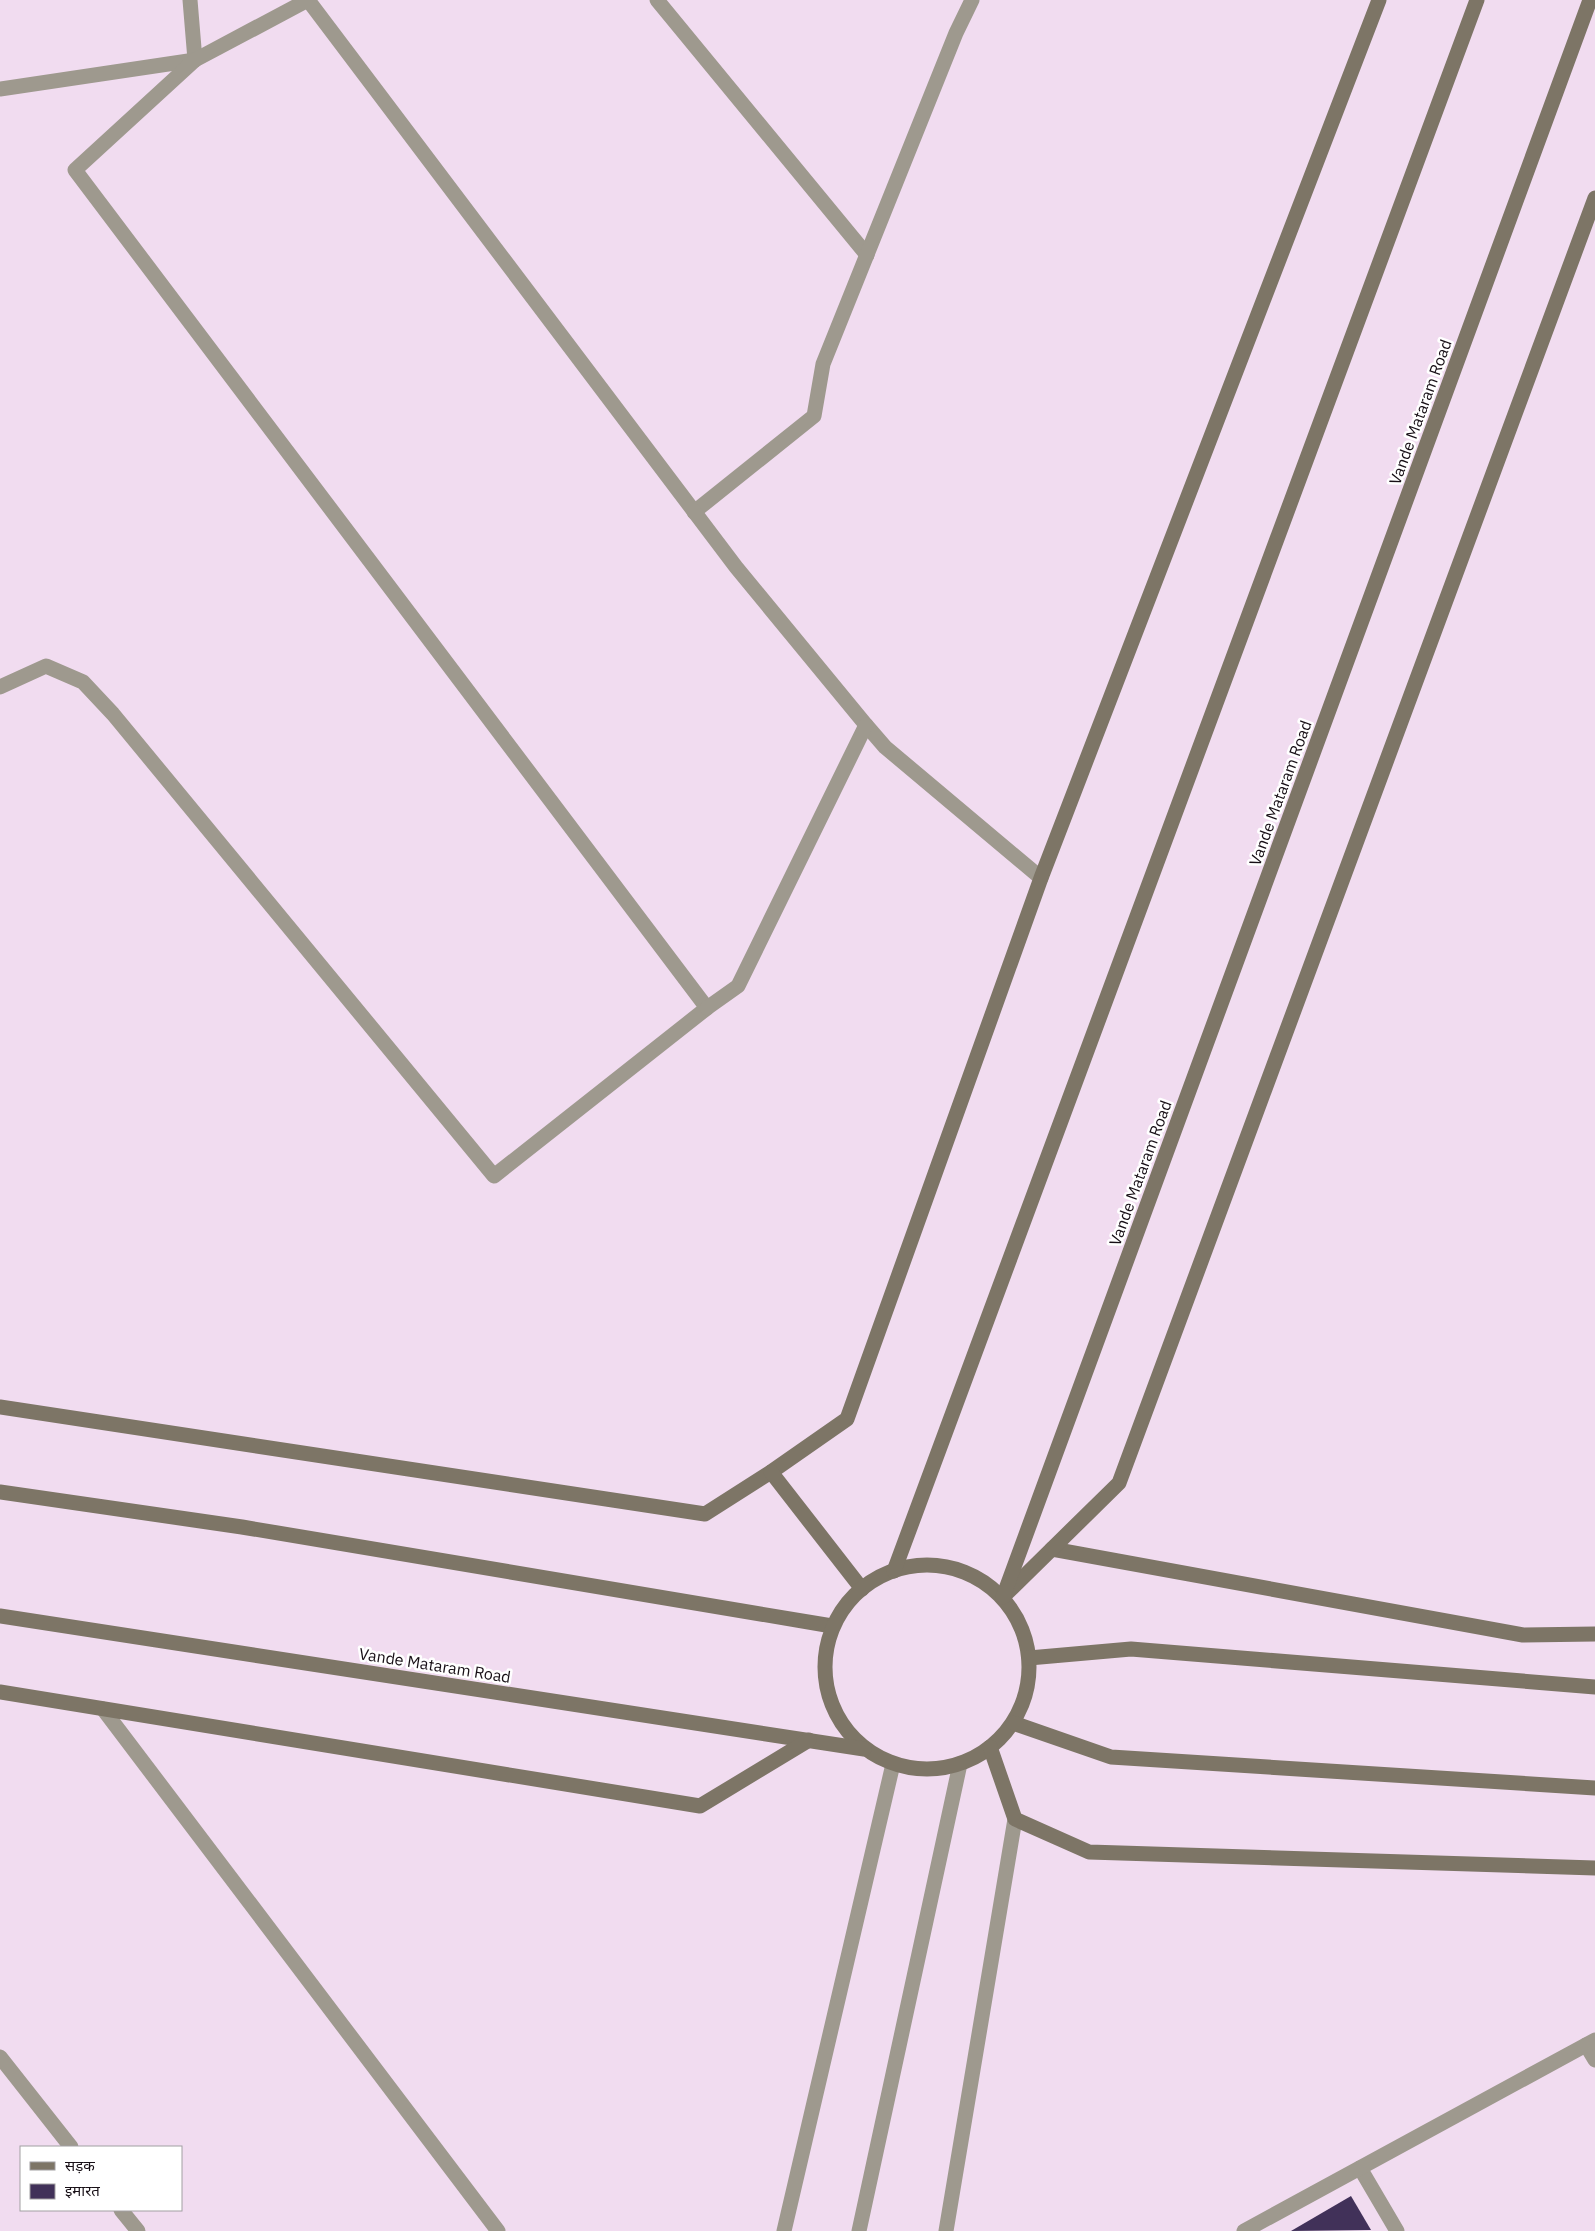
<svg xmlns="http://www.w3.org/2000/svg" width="1595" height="2231" viewBox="0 0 1595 2231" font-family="'IBM Plex Sans','Noto Sans Devanagari',sans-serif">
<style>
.building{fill:#413159}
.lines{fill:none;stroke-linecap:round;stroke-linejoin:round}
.street{stroke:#9e998e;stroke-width:15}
.secondary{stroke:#7d7566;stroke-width:15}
.labels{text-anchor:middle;stroke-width:5;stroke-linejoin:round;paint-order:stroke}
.street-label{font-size:16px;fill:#170f16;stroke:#fff}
</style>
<rect width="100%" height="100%" fill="#f1dcf0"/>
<!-- building -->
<path class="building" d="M1351 2196 1371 2230 1291 2231Z"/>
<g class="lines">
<!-- street -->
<g class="street">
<path d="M190 0 195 60"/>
<path d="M657 0 867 255"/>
<path d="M0 89 195 60"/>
<path d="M694 512 814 416 823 364 956 33 972 0"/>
<path d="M0 687 46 666 83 682 113 714 494 1176 707 1008 75 170 195 60 308 0 736 567 866 725 885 747 1041 878"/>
<path d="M707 1008 738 986 866 725"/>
<path d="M103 1709 498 2231"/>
<path d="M1586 2045 1595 2060"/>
<path d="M0 2057 71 2147"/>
<path d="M1360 2168 1397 2231"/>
<path d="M121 2210 138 2231"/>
<path d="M784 2231 893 1764"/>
<path d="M859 2231 960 1764"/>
<path d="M946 2231 1015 1819"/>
<path d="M1244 2231 1595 2040"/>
</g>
<!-- secondary -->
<g class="secondary">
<path d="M0 1407 705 1514 771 1472 847 1419 1041 878 1379 0"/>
<path d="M771 1472 862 1589"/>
<path d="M0 1492 242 1527 832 1626"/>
<path d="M1052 1549 1523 1635 1595 1634"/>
<circle cx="927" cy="1667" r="102"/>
<path d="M894 1571 1477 0"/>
<path d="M1006 1594 1119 1483 1595 198"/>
<path d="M1003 1597 1590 0"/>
<path d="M0 1616 864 1749"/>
<path d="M1029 1658 1131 1649 1595 1687"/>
<path d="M0 1692 700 1806 809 1740"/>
<path d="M1013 1723 1111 1757 1595 1788"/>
<path d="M990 1747 1015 1819 1089 1852 1595 1868"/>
</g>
</g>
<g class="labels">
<!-- street labels -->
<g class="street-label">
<text transform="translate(1420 412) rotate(-70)" y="6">Vande Mataram Road</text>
<text transform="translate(1280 793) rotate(-70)" y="6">Vande Mataram Road</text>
<text transform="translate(1140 1173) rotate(-70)" y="6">Vande Mataram Road</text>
<text transform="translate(435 1665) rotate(9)" y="6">Vande Mataram Road</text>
</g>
</g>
<!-- legend -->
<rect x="20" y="2146" width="162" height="65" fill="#ffffff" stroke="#a29fa2"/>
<rect x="30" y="2162" width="25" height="8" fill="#7d7566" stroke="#a29fa2"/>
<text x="65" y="2171" font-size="15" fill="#170f16">सड़क</text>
<rect x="30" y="2184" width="25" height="15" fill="#413159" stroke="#a29fa2"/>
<text x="65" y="2196" font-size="15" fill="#170f16">इमारत</text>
</svg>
